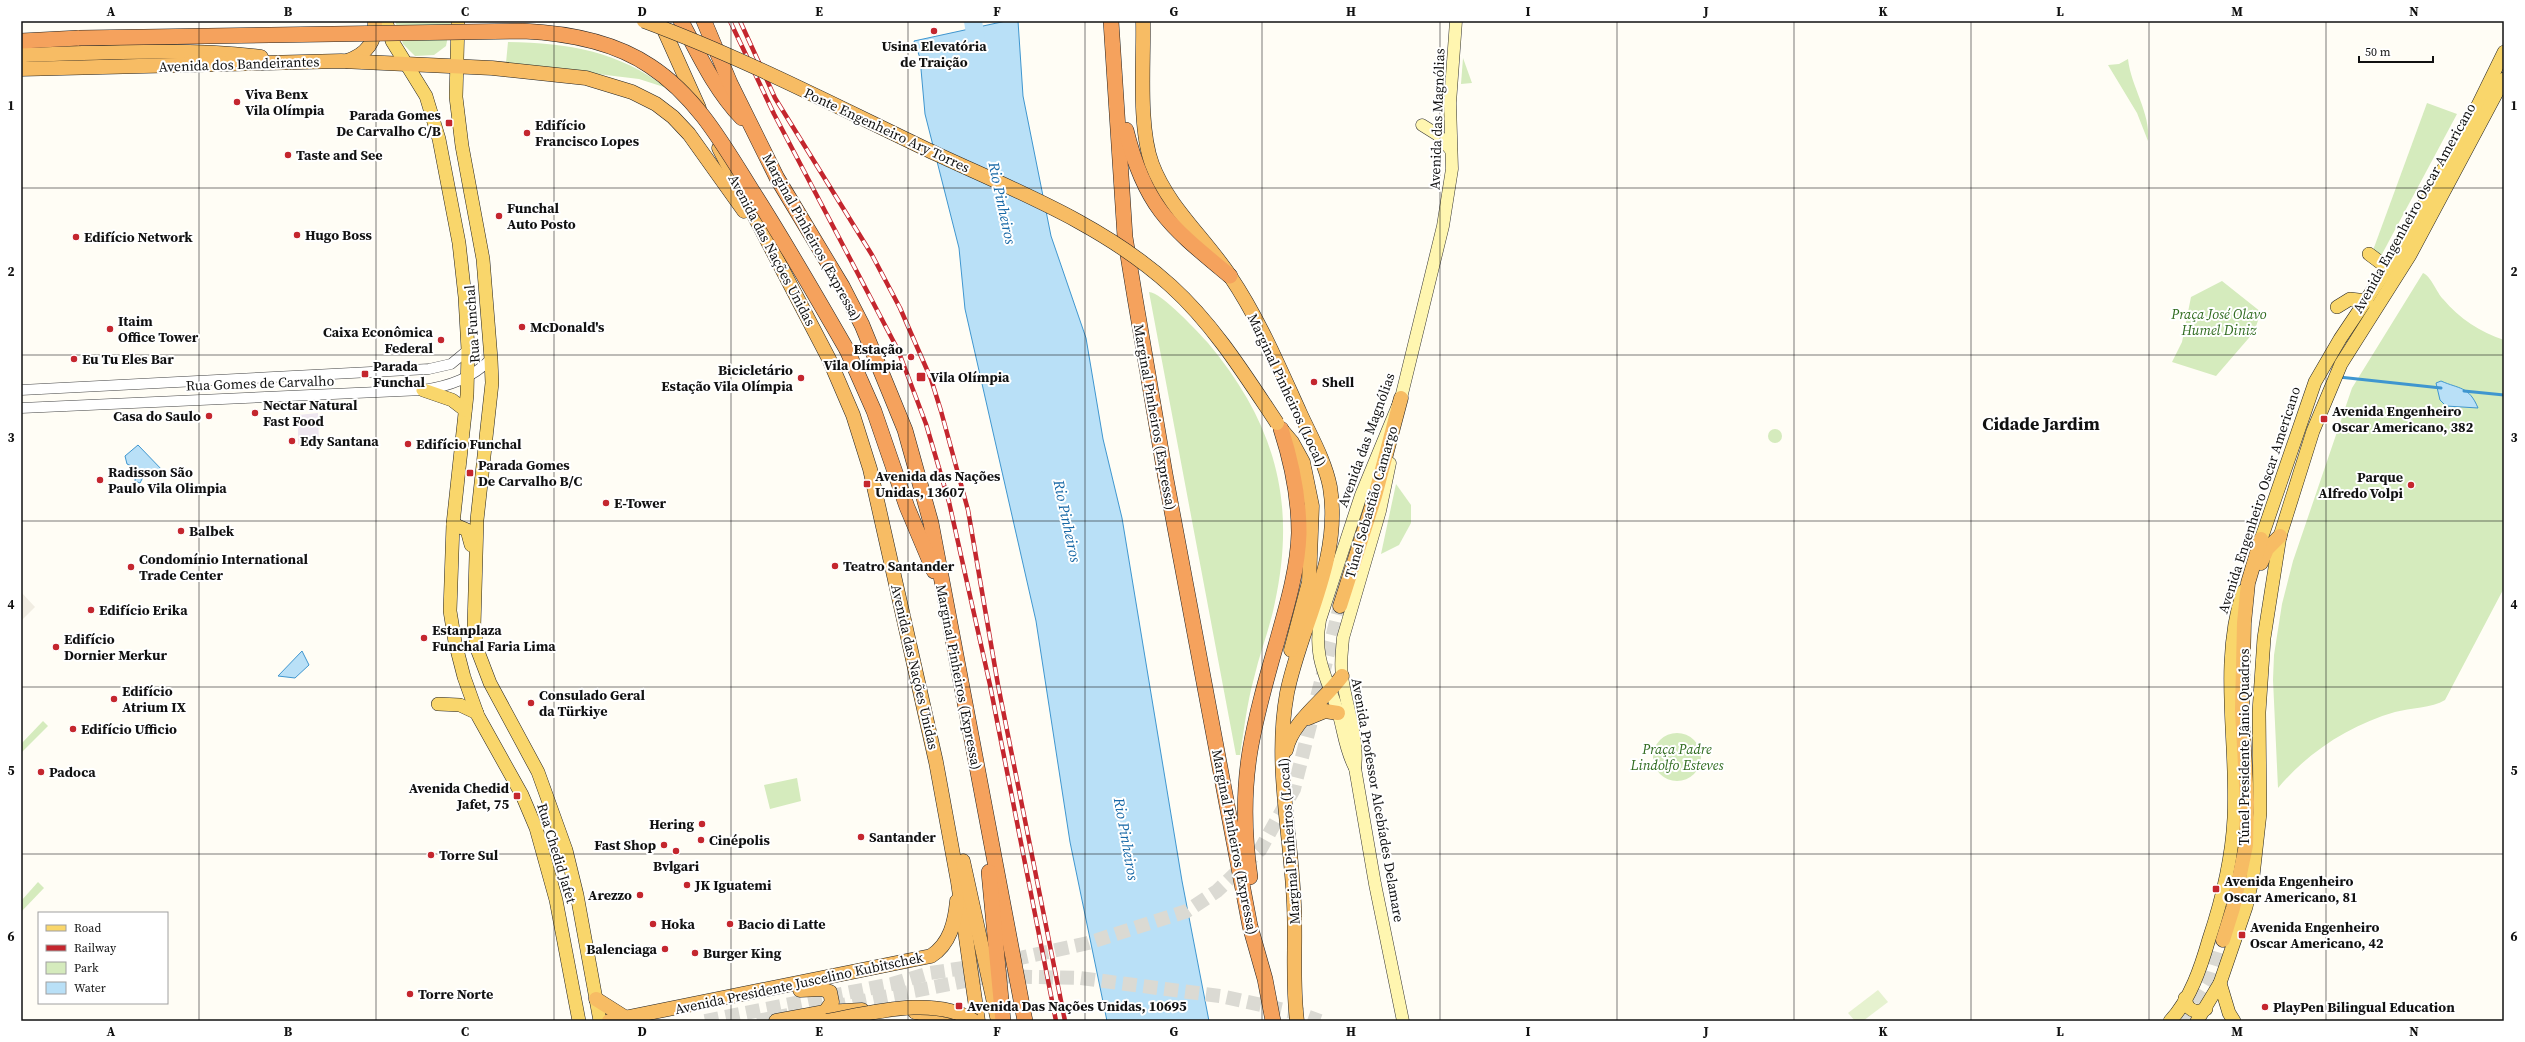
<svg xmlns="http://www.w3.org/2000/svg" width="2525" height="1042" viewBox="0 0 2525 1042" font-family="'Source Serif 4',serif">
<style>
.industrial{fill:#eee6ef}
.green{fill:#d5ebbd}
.pitch{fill:#e6f2cf}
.plaza{fill:#f1ede2}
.water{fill:#b9e0f7;stroke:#3f96cf}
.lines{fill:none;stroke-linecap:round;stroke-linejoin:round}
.stream{stroke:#3f96cf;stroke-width:3}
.river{stroke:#b9e0f7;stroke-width:18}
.trunk-tunnel{stroke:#dbdad3;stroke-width:14;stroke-dasharray:14 7;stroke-linecap:butt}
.tertiary-casing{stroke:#444;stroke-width:11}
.secondary-casing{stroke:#333;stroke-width:13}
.primary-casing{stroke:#222;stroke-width:14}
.trunk-casing{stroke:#222;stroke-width:15}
.motorway-casing{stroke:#222;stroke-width:16}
.tertiary{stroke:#fff;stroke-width:10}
.secondary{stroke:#fff6b0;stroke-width:12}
.primary{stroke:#f9d66b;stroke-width:13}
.trunk{stroke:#f7bc64;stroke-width:14}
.motorway{stroke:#f5a25d;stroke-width:15}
.rail-casing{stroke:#c4262e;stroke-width:4.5}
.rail{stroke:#fff;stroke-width:3;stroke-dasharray:9;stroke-linecap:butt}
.trunk-bridge-casing{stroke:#222;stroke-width:15;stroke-linecap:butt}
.motorway-bridge-casing{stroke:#222;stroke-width:16;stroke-linecap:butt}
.trunk-bridge{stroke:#f7bc64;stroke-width:14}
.motorway-bridge{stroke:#f5a25d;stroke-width:15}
.grid{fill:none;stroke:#111;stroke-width:1;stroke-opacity:0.55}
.poi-dot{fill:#c4262e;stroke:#fff;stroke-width:1.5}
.labels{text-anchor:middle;stroke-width:4;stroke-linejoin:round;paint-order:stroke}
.poi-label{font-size:14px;font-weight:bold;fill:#111;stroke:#fff;text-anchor:start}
.street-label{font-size:14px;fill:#111;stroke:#fff}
.park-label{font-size:14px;font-style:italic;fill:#2f6b1f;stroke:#fff}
.water-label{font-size:15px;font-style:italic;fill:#1768a6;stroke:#fff}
.district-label{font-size:18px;font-weight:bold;fill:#111;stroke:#fff}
.neatline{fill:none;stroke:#111;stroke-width:1.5}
.grid-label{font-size:13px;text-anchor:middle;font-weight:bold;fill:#111}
</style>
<rect width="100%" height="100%" fill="#fffdf5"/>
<!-- industrial -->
<path class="industrial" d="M318 413 319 444 298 445V415Z"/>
<!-- green -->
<g class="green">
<path d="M395 21H451L446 46 434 55 415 56 403 44Z"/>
<path d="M508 42C570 43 617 51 667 88L639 79 506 63Z"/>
<path d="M1463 58 1472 83 1461 84Z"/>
<path d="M2128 59C2131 87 2151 113 2148 141L2137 113 2108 65 2119 64Z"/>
<path d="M2427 103 2457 114 2381 256 2372 253Z"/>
<path d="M2423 273C2431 276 2437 293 2443 299 2460 319 2480 332 2504 340V588L2445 700C2432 708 2410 708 2395 712 2350 725 2308 752 2278 788L2273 680 2274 655 2282 604 2293 561 2352 388Z"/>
<path d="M2222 281 2261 312 2254 332 2216 376 2172 362 2182 342 2191 297Z"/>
<path d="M1149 292C1161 292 1199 333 1208 343 1274 422 1297 500 1275 602 1270 628 1260 652 1254 678 1247 703 1244 730 1240 755H1236Z"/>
<circle cx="1775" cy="436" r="7"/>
<path d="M1396 484 1411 505V523L1399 545 1381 554Z"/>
<path d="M43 721 48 726 21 753V744Z"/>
<circle cx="1677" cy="757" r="24"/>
<path d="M797 778 801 801 770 809 764 785Z"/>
<path d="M38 882 44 888 21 912V901Z"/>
</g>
<!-- pitch -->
<path class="pitch" d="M1878 990 1888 1002 1863 1021H1855L1848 1013Z"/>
<!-- plaza -->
<path class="plaza" d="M21 592 35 607 21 621Z"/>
<!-- water -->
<g class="water">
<path d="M1006 21H1018L1023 96 1051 236 1086 338 1103 439 1122 518 1182 881 1209 1021H1107L1070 842 1036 621 965 309 959 248 925 114 920 58 914 41Z"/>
<path d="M2441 381C2459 389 2469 386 2478 408L2446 406 2440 400 2436 383Z"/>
<path d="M138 445 164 472 145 473 140 483 135 481 136 468 127 464 125 456Z"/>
<path d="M302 651 309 665 295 678 278 676Z"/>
</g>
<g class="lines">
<!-- stream -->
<g class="stream">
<path d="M2339 377 2441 388"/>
<path d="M2464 391 2504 395"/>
</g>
<!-- river -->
<path class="river" d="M973 21 978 52"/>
<!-- trunk-tunnel -->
<g class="trunk-tunnel">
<path d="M832 1007 991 976 1080 978 1220 996 1298 1013 1320 1021"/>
<path d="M705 1021 892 984 930 973 997 963 1088 943 1187 911 1217 891 1260 850 1294 789 1340 606"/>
<path d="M757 1021 788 1015"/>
<path d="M2185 1021 2211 978 2223 940"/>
</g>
<!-- tertiary casing -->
<g class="tertiary-casing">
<g id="tertiary">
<path d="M21 390 429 369 451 364 468 350"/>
<path d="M21 408 423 390C450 386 472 378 491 359"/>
</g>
</g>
<!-- secondary casing -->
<g class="secondary-casing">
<g id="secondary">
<path d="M1422 125 1438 135 1451 150"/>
<path d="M1390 463 1380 511 1343 638C1342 651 1340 663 1342 676 1346 707 1359 736 1355 768L1375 884 1403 1021"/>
<path d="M1355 768C1345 750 1344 732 1338 712 1327 677 1313 659 1320 620L1361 495 1401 398 1443 226 1452 169 1450 103 1456 21"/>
</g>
</g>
<!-- primary casing -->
<g class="primary-casing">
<g id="primary">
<path d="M386 21 392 41 426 96 439 139 459 243 465 297 468 350 467 395 453 524 450 611 455 642 464 677 478 716 522 795 536 828 556 900 579 1021"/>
<path d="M458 21 456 97 462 146 483 259 491 359 492 383 477 520 474 627 477 649 490 683 538 772 566 850 577 895 600 1021"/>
<path d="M2369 254 2381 263 2392 264"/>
<path d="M2337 307 2350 299 2367 301"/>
<path d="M423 390 452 400 465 410"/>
<path d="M453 524 467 530 471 545"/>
<path d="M2258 548 2315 382 2340 339 2399 251 2478 105 2504 52"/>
<path d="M438 704 460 705 477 713"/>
<path d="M2220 983 2229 1013 2234 1021"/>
<path d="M2185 998C2187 1010 2195 1014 2206 1009"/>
<path d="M2170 1021C2190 1000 2201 967 2209 939 2222 900 2232 859 2234 818 2238 742 2219 665 2243 591"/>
<path d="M2197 1021 2220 983 2246 907 2253 876 2260 813 2259 712 2264 638 2280 536 2313 431 2341 364 2410 255 2504 79"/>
</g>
</g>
<!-- trunk casing -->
<g class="trunk-casing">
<g id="trunk">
<path d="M660 21 699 108"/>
<path d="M1143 21C1144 62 1138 126 1152 164 1168 207 1205 238 1230 276 1259 319 1279 367 1300 413 1311 437 1325 461 1330 487 1342 560 1301 624 1287 693 1274 764 1291 833 1294 904 1296 943 1292 982 1297 1021"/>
<path d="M21 55C100 53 182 47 261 57"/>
<path d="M347 61C367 54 376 42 375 21"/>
<path d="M21 69 341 61 492 68 586 78 632 92 656 104 673 117 689 134 744 211"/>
<path d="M719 148 829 359 853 415 870 469 936 762 958 882 978 1021"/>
<path d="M1281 429 1292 442 1303 462 1312 506 1309 582 1291 650"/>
<path d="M2261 563 2267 549 2280 536"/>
<path d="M1340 606 1375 496 1401 398"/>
<path d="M1308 718 1325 711 1338 713"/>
<path d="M1286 750C1292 721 1325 700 1342 676"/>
<path d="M963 861 998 1021"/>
<path d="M2223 940 2233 908 2246 845 2247 802 2242 710 2244 623 2248 583 2261 539"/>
<path d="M800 990 822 989 830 992 832 1002 825 1012"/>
<path d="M596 999 626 1018"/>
<path d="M915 1012 936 1016 945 1021"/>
<path d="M609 1021 931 956C950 944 955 922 957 901"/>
<path d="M776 1021 825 1012 862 1010"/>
</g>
</g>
<!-- motorway casing -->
<g class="motorway-casing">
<g id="motorway">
<path d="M681 21C699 55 715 90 742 118"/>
<path d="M704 21 730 83 777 178 842 286 862 325 905 430 931 523 1025 1021"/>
<path d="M1111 21 1125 237 1135 298 1165 474 1227 805 1250 926 1265 979 1273 1021"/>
<path d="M21 41 79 38"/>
<path d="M1126 130C1145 208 1171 227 1230 276"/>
<path d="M847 350 874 411 907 507 934 571"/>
<path d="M989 872 1003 1021"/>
<path d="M1250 877C1244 835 1243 794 1250 751 1256 715 1266 680 1276 645 1286 609 1298 570 1299 533 1299 496 1292 463 1281 429"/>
</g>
</g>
<!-- tertiary -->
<use href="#tertiary" class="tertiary"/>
<!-- secondary -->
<use href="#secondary" class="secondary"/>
<!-- primary -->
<use href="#primary" class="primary"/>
<!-- trunk -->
<use href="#trunk" class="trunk"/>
<!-- motorway -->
<use href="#motorway" class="motorway"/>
<!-- rail casing -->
<g class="rail-casing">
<g id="rail">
<path d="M730 21 774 114 898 350 926 424 949 502 990 685 1056 1021"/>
<path d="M740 21 775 98 872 255 900 308 931 379 941 411 968 510 998 685 1065 1021"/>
</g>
</g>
<!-- rail -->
<use href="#rail" class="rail"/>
<!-- trunk-bridge casing -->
<g class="trunk-bridge-casing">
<g id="trunk-bridge">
<path d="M644 21C741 57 834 105 928 150 1011 189 1102 223 1171 286 1214 325 1245 375 1277 423"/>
<path d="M827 1021C871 1013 935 995 974 1021"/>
</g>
</g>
<!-- motorway-bridge casing -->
<g class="motorway-bridge-casing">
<path id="motorway-bridge" d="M79 38 523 31C567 33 613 41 650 66 696 96 723 144 751 189 785 242 816 296 847 350"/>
</g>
<!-- trunk-bridge -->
<use href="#trunk-bridge" class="trunk-bridge"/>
<!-- motorway-bridge -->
<use href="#motorway-bridge" class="motorway-bridge"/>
</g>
<!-- grid -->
<path class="grid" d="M199 21V1021M376 21V1021M554 21V1021M731 21V1021M908 21V1021M1085 21V1021M1262 21V1021M1440 21V1021M1617 21V1021M1794 21V1021M1971 21V1021M2149 21V1021M2326 21V1021M21 188H2504M21 355H2504M21 521H2504M21 687H2504M21 854H2504"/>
<!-- markers -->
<g class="poi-dot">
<circle cx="934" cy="31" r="4"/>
<circle cx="237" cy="102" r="4"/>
<rect x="445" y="119" width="8" height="8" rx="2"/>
<circle cx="527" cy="133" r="4"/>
<circle cx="288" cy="155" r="4"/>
<circle cx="499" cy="216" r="4"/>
<circle cx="297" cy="235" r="4"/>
<circle cx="76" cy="237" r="4"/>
<circle cx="522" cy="327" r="4"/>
<circle cx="110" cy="329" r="4"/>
<circle cx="441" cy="340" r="4"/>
<circle cx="911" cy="357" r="4"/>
<circle cx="74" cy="359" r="4"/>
<rect x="361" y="370" width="8" height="8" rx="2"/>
<rect x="916" y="372" width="10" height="10" rx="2"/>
<circle cx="801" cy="378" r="4"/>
<circle cx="1314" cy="382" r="4"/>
<circle cx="255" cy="413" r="4"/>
<circle cx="209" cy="416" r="4"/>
<rect x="2320" y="415" width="8" height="8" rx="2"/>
<circle cx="292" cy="441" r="4"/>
<circle cx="408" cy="444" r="4"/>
<rect x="466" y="469" width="8" height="8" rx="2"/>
<circle cx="100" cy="480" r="4"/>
<rect x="863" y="480" width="8" height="8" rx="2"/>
<circle cx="2411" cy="485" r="4"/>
<circle cx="606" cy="503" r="4"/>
<circle cx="181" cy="531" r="4"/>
<circle cx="835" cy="566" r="4"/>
<circle cx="131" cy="567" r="4"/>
<circle cx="91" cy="610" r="4"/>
<circle cx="424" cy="638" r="4"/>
<circle cx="56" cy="647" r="4"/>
<circle cx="114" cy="699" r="4"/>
<circle cx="531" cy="703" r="4"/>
<circle cx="73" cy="729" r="4"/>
<circle cx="41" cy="772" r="4"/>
<rect x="513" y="792" width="8" height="8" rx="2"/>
<circle cx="702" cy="824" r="4"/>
<circle cx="861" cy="837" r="4"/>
<circle cx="701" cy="840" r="4"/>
<circle cx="664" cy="845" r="4"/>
<circle cx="676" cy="851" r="4"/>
<circle cx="431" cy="855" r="4"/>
<circle cx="687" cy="885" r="4"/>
<rect x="2212" y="885" width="8" height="8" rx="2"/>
<circle cx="640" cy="895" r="4"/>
<circle cx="653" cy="924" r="4"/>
<circle cx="730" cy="924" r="4"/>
<rect x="2238" y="931" width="8" height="8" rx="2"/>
<circle cx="665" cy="949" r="4"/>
<circle cx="695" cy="953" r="4"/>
<circle cx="410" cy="994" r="4"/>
<rect x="955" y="1002" width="8" height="8" rx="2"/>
<circle cx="2265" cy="1007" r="4"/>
</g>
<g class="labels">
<!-- poi labels -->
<g class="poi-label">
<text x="934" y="51" text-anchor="middle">Usina Elevatória<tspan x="934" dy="16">de Traição</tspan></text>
<text x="245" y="99">Viva Benx<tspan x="245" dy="16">Vila Olímpia</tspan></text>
<text x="441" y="120" text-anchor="end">Parada Gomes<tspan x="441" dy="16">De Carvalho C/B</tspan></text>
<text x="535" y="130">Edifício<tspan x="535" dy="16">Francisco Lopes</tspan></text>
<text x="296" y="160">Taste and See</text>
<text x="507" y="213">Funchal<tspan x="507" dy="16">Auto Posto</tspan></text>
<text x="305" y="240">Hugo Boss</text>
<text x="84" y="242">Edifício Network</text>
<text x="118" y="326">Itaim<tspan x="118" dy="16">Office Tower</tspan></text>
<text x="530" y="332">McDonald's</text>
<text x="433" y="337" text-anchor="end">Caixa Econômica<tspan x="433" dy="16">Federal</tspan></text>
<text x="903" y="354" text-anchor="end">Estação<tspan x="903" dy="16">Vila Olímpia</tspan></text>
<text x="82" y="364">Eu Tu Eles Bar</text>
<text x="373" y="371">Parada<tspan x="373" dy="16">Funchal</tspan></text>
<text x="793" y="375" text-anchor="end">Bicicletário<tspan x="793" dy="16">Estação Vila Olímpia</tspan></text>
<text x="930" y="382">Vila Olímpia</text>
<text x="1322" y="387">Shell</text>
<text x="263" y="410">Nectar Natural<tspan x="263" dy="16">Fast Food</tspan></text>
<text x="2332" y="416">Avenida Engenheiro<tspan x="2332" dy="16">Oscar Americano, 382</tspan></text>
<text x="201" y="421" text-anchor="end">Casa do Saulo</text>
<text x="300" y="446">Edy Santana</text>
<text x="416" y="449">Edifício Funchal</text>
<text x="478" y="470">Parada Gomes<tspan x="478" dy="16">De Carvalho B/C</tspan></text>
<text x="108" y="477">Radisson São<tspan x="108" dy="16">Paulo Vila Olimpia</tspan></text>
<text x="875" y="481">Avenida das Nações<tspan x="875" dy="16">Unidas, 13607</tspan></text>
<text x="2403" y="482" text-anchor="end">Parque<tspan x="2403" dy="16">Alfredo Volpi</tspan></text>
<text x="614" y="508">E-Tower</text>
<text x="189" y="536">Balbek</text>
<text x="139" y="564">Condomínio International<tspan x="139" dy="16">Trade Center</tspan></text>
<text x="843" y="571">Teatro Santander</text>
<text x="99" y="615">Edifício Erika</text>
<text x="432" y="635">Estanplaza<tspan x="432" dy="16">Funchal Faria Lima</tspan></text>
<text x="64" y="644">Edifício<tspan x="64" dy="16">Dornier Merkur</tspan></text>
<text x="122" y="696">Edifício<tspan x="122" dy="16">Atrium IX</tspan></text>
<text x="539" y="700">Consulado Geral<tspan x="539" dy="16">da Türkiye</tspan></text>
<text x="81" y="734">Edifício Ufficio</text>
<text x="49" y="777">Padoca</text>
<text x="509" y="793" text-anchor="end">Avenida Chedid<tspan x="509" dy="16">Jafet, 75</tspan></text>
<text x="694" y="829" text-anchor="end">Hering</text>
<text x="869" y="842">Santander</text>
<text x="709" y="845">Cinépolis</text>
<text x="656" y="850" text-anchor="end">Fast Shop</text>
<text x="439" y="860">Torre Sul</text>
<text x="676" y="871" text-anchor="middle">Bvlgari</text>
<text x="2224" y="886">Avenida Engenheiro<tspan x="2224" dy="16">Oscar Americano, 81</tspan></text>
<text x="695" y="890">JK Iguatemi</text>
<text x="632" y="900" text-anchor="end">Arezzo</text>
<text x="661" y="929">Hoka</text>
<text x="738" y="929">Bacio di Latte</text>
<text x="2250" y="932">Avenida Engenheiro<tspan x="2250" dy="16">Oscar Americano, 42</tspan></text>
<text x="657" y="954" text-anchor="end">Balenciaga</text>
<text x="703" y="958">Burger King</text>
<text x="418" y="999">Torre Norte</text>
<text x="967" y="1011">Avenida Das Nações Unidas, 10695</text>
<text x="2273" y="1012">PlayPen Bilingual Education</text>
</g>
<!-- street labels -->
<g class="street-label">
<text transform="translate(239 64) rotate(-2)" y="5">Avenida dos Bandeirantes</text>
<text transform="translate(1437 119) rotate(-88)" y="5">Avenida das Magnólias</text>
<text transform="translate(887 130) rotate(25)" y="5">Ponte Engenheiro Ary Torres</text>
<text transform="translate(2414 208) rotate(-61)" y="5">Avenida Engenheiro Oscar Americano</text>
<text transform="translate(812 237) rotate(61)" y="5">Marginal Pinheiros (Expressa)</text>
<text transform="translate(772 250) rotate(62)" y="5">Avenida das Nações Unidas</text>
<text transform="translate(472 324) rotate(-94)" y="5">Rua Funchal</text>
<text transform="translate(260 383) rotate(-2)" y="5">Rua Gomes de Carvalho</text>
<text transform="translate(1287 390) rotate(65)" y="5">Marginal Pinheiros (Local)</text>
<text transform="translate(1155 417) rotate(80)" y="5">Marginal Pinheiros (Expressa)</text>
<text transform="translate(1366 440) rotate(-70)" y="5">Avenida das Magnólias</text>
<text transform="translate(2259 500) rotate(-72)" y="5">Avenida Engenheiro Oscar Americano</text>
<text transform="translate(1371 502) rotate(-74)" y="5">Túnel Sebastião Camargo</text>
<text transform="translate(915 667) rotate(77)" y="5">Avenida das Nações Unidas</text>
<text transform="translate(959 677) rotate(79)" y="5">Marginal Pinheiros (Expressa)</text>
<text transform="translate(2244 747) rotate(-90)" y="5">Túnel Presidente Jânio Quadros</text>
<text transform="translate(1378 800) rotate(80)" y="5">Avenida Professor Alcebíades Delamare</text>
<text transform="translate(1289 841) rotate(-94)" y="5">Marginal Pinheiros (Local)</text>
<text transform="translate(1235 842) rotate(79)" y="5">Marginal Pinheiros (Expressa)</text>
<text transform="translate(557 853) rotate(73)" y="5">Rua Chedid Jafet</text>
<text transform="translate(799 983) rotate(-12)" y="5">Avenida Presidente Juscelino Kubitschek</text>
</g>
<!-- park labels -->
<g class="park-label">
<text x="2219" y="319">Praça José Olavo<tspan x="2219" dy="16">Humel Diniz</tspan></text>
<text x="1677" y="754">Praça Padre<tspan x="1677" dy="16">Lindolfo Esteves</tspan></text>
</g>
<!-- water labels -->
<g class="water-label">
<text transform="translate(1002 203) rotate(78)" y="5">Rio Pinheiros</text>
<text transform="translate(1067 521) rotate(78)" y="5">Rio Pinheiros</text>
<text transform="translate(1126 839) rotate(80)" y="5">Rio Pinheiros</text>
</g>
<!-- district labels -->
<g class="district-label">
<text x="2041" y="430">Cidade Jardim</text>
</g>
</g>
<!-- border -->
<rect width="2525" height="1042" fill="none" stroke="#ffffff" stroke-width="44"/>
<!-- legend -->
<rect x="38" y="912" width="130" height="92" fill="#ffffff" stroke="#a0a0a0"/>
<rect x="46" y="925" width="20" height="6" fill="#f9d66b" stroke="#a0a0a0"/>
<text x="74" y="932" font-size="12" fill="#111111">Road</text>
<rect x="46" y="945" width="20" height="6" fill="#c4262e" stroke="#a0a0a0"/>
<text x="74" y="952" font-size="12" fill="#111111">Railway</text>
<rect x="46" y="962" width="20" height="12" fill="#d5ebbd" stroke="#a0a0a0"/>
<text x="74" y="972" font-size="12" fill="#111111">Park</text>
<rect x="46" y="982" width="20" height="12" fill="#b9e0f7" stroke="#a0a0a0"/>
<text x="74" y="992" font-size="12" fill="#111111">Water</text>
<!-- scale -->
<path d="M2359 56v6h74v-6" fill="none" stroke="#111111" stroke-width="2"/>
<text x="2365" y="56" font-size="12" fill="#111111" stroke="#ffffff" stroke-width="3" paint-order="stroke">50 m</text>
<rect x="22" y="22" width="2481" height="998" class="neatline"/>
<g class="grid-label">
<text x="111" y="16">A</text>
<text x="288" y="16">B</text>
<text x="465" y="16">C</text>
<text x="642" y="16">D</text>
<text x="819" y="16">E</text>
<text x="997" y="16">F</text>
<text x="1174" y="16">G</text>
<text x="1351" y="16">H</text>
<text x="1528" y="16">I</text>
<text x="1706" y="16">J</text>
<text x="1883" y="16">K</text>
<text x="2060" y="16">L</text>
<text x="2237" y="16">M</text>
<text x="2414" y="16">N</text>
<text x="11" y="110">1</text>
<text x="2514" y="110">1</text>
<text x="11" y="276">2</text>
<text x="2514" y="276">2</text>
<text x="11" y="442">3</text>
<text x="2514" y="442">3</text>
<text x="11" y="609">4</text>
<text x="2514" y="609">4</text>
<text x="11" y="775">5</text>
<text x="2514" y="775">5</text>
<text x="11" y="941">6</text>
<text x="2514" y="941">6</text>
<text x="111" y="1036">A</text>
<text x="288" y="1036">B</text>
<text x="465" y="1036">C</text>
<text x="642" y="1036">D</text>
<text x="819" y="1036">E</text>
<text x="997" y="1036">F</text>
<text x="1174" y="1036">G</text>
<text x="1351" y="1036">H</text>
<text x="1528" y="1036">I</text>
<text x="1706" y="1036">J</text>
<text x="1883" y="1036">K</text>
<text x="2060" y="1036">L</text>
<text x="2237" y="1036">M</text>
<text x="2414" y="1036">N</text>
</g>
</svg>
